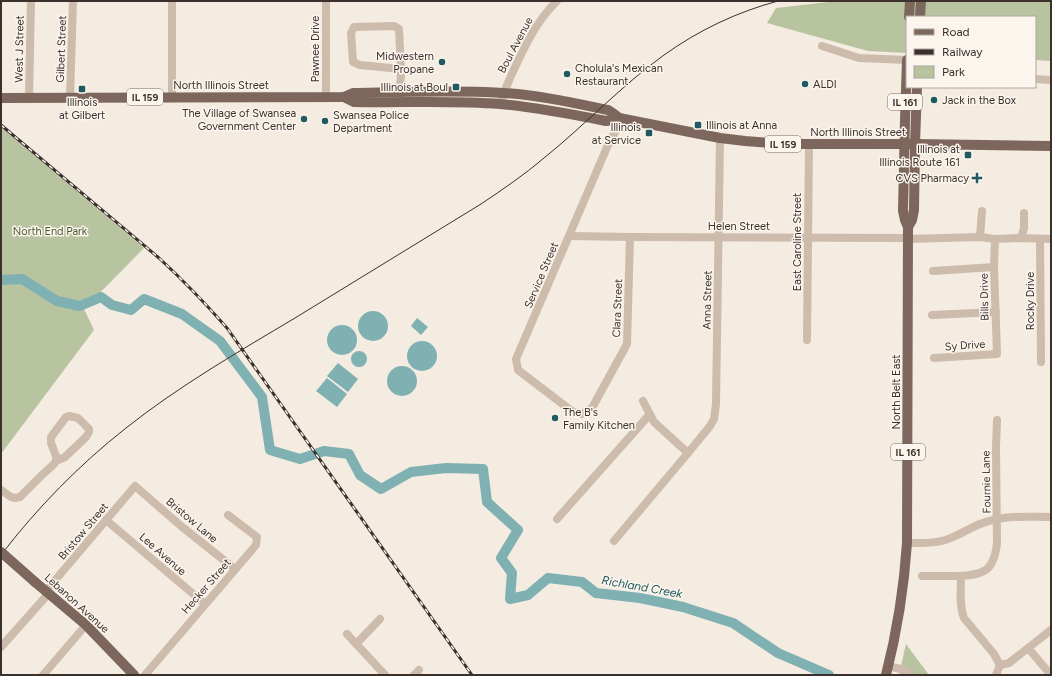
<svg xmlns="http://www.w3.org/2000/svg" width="1052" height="676" viewBox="0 0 1052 676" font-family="Figtree,sans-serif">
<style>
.green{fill:#b8c4a0}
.water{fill:#7fb0b2}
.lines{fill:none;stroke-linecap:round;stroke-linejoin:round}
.river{stroke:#7fb0b2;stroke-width:10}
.minor{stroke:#cdbbac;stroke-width:8}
.major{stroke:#7d675c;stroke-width:10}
.tram{stroke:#3b302b;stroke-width:1}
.rail-casing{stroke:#3b302b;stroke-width:3}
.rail{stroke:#fbf5ee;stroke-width:1.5;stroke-dasharray:4.5;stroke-linecap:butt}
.major-bridge{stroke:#7d675c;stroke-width:10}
.poi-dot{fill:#1f5a5e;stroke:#fbf5ee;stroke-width:1.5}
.labels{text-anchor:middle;stroke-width:3;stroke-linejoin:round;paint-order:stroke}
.shield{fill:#fbf5ee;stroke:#756b66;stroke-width:1}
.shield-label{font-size:10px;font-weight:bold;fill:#3b302b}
.street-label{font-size:11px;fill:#3b302b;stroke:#fbf5ee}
.poi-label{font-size:11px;fill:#3b302b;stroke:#fbf5ee;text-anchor:end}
.park-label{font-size:11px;fill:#4a5a2e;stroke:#fbf5ee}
.water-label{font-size:12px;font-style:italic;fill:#1f5a5e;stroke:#fbf5ee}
</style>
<rect width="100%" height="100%" fill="#f4ebe1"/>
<!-- green -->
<g class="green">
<path d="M837 1H1051V61L1035 60V17H907V53L868 51 767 23 776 8Z"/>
<path d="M1 127 144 248 84 309 94 330 1 454Z"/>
<path d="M906 644 929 675H899Z"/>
</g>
<!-- water -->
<g class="water">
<circle cx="373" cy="326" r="15"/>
<path d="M417 318 428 327 421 335 411 326Z"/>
<circle cx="342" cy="340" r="15"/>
<circle cx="422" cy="356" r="15"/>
<circle cx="359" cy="359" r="8"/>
<path d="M338 363 358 379 348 392 327 376Z"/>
<circle cx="402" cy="381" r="15"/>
<path d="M327 378 347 394 337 407 316 391Z"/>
</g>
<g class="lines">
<!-- river -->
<path class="river" d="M1 280 22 279 57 301 80 306 101 297 112 305 131 310 144 299 182 314 220 341 262 397 270 450 300 459 324 451 349 454 360 475 381 489 411 472 446 468 483 469 487 502 518 530 501 558 512 573 510 599 528 595 548 578 582 582 596 593 640 598 683 607 733 623 778 653 829 675"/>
<!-- minor -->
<g class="minor">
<path d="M172 1V97"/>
<path d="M326 1V97"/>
<path d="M394 26 399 29 401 69 360 65 353 62 351 33 354 27Z"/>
<path d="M822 46 859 58 907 60"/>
<path d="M1035 79 1051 80"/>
<path d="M29 98 31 1"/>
<path d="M70 98 73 1"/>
<path d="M400 98 401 69"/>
<path d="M500 104C505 89 511 75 518 61 529 38 538 20 557 1"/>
<path d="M622 119 608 145 516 359 518 370 573 412 582 414 592 408 627 344 630 237"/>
<path d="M570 236 630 237 908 238"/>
<path d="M980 237 982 211"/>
<path d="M1021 238 1024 228V213"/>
<path d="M908 239 980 237 995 239 1021 238 1051 239"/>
<path d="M1040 239 1041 362"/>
<path d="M933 271 994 267"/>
<path d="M932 315 996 312"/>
<path d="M807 340 809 144"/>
<path d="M934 358 997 354 994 267 995 239"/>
<path d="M643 401 654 422 688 453"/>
<path d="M1 490 11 497 15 498 20 497 42 475 53 465 56 461V456L51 443V437L66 417 69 416 78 418 89 429V432L86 437 65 457 56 461"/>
<path d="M557 519 650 414"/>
<path d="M106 520 205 604"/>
<path d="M614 541 688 453 710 426 714 419 716 404 720 138"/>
<path d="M907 543C923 543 938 544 953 537 965 532 976 524 989 521 1009 515 1031 517 1051 517"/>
<path d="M922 576C933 576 945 576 957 576 983 575 994 572 997 543L996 447 997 420"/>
<path d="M961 576C961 589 959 605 964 618L994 654 1000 665"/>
<path d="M46 591 135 486 181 526 235 569"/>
<path d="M347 634 385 675"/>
<path d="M356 644 380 619"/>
<path d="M1 647 49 593"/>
<path d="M1028 648 1051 675"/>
<path d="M1000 665 1009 663 1051 630"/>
<path d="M888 666 905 670 911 675"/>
<path d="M43 675 86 625"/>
<path d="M145 675 256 545 257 537 228 515"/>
<path d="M414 675 419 670"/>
<path d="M996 675 1000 665"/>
</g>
<!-- major -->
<g class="major">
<path d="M909 17 910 1"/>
<path d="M920 17 921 1"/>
<path d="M907 60 905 120 903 211 905 220 908 227"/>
<path d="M344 97 354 102C402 103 452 100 500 104 536 107 571 114 606 121L613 120 619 118 720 138 745 141 784 144H915L1051 146"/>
<path d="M1 98 344 97 353 93C403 92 453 90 503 93 539 95 574 103 608 110L614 114 619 118"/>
<path d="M35 582 86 625 134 675"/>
<path d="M886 675C897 632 904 588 907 543L908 227 912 220 914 210 915 144 917 87"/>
</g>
<!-- tram -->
<path class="tram" d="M1 555C37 508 79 465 126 428 179 386 238 352 295 318 357 280 419 242 481 204 502 190 524 175 544 158 585 125 621 86 664 55 699 30 737 12 778 1"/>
<!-- rail casing -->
<g class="rail-casing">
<path id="rail" d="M1 125 159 258C183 280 205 303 227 328L472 675"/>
</g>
<!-- rail -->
<use href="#rail" class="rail"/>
<!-- major-bridge -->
<path class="major-bridge" d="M1 552 35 582"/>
</g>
<!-- markers -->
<g class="poi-dot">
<circle cx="442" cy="62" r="4"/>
<circle cx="567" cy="74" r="4"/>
<circle cx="805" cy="84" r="4"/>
<rect x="452" y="83" width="8" height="8" rx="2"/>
<rect x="78" y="85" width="8" height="8" rx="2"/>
<circle cx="934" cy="100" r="4"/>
<circle cx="304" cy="119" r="4"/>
<circle cx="325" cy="121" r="4"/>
<rect x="694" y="121" width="8" height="8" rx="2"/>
<rect x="645" y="129" width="8" height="8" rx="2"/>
<rect x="964" y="151" width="8" height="8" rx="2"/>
<path d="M975 172h4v4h4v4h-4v4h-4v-4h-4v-4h4z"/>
<circle cx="555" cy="418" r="4"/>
</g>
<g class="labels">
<!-- shield labels -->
<g class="shield">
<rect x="127" y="89" width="36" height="16" rx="3"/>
<rect x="888" y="94" width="34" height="16" rx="3"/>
<rect x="765" y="136" width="36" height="16" rx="3"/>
<rect x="891" y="444" width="34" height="16" rx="3"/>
</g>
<g class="shield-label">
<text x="145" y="101">IL 159</text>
<text x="905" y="106">IL 161</text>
<text x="783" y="148">IL 159</text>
<text x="908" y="456">IL 161</text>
</g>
<!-- street labels -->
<g class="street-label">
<text transform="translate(515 45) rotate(-62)" y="4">Boul Avenue</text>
<text transform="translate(19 49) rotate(-89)" y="4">West J Street</text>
<text transform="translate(61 49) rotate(-88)" y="4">Gilbert Street</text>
<text transform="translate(315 49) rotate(-90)" y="4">Pawnee Drive</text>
<text x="221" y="89">North Illinois Street</text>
<text x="858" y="136">North Illinois Street</text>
<text x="739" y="230">Helen Street</text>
<text transform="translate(797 242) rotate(-90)" y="4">East Caroline Street</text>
<text transform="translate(541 275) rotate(-67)" y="4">Service Street</text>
<text transform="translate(984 297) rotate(-91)" y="4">Bills Drive</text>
<text transform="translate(707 300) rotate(-89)" y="4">Anna Street</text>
<text transform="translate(1030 301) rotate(-90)" y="4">Rocky Drive</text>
<text transform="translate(617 308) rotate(-88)" y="4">Clara Street</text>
<text transform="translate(965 345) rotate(-4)" y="4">Sy Drive</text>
<text transform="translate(896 392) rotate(-90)" y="4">North Belt East</text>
<text transform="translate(986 482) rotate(-91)" y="4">Fournie Lane</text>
<text transform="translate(192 520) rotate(40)" y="4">Bristow Lane</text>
<text transform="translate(83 531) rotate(-50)" y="4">Bristow Street</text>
<text transform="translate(163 554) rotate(41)" y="4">Lee Avenue</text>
<text transform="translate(206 586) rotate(-49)" y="4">Hecker Street</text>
<text transform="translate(77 603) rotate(42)" y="4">Lebanon Avenue</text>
</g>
<!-- poi labels -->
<g class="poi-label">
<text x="434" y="60">Midwestern<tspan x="434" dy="13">Propane</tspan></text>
<text x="575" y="72" text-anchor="start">Cholula's Mexican<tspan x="575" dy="13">Restaurant</tspan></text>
<text x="813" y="88" text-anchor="start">ALDI</text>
<text x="448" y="91">Illinois at Boul</text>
<text x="942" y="104" text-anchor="start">Jack in the Box</text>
<text x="82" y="106" text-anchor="middle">Illinois<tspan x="82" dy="13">at Gilbert</tspan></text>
<text x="296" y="117">The Village of Swansea<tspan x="296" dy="13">Government Center</tspan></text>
<text x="333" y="119" text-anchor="start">Swansea Police<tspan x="333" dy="13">Department</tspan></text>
<text x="706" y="129" text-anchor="start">Illinois at Anna</text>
<text x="641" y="131">Illinois<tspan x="641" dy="13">at Service</tspan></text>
<text x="960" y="153">Illinois at<tspan x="960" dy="13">Illinois Route 161</tspan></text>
<text x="969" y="182">CVS Pharmacy</text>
<text x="563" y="416" text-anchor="start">The B's<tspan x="563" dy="13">Family Kitchen</tspan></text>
</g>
<!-- park labels -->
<g class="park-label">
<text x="50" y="235">North End Park</text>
</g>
<!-- water labels -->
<g class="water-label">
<text transform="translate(642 587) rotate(10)" y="4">Richland Creek</text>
</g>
</g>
<!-- border -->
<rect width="1052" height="676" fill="none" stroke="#3b302b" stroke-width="4"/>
<!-- legend -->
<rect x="906" y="16" width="130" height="72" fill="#fbf5ee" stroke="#aea6a0"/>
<rect x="914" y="29" width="20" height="6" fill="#7d675c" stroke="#aea6a0"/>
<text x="942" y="36" font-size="12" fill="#3b302b">Road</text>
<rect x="914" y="49" width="20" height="6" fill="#3b302b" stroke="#aea6a0"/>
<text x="942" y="56" font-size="12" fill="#3b302b">Railway</text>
<rect x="914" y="66" width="20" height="12" fill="#b8c4a0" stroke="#aea6a0"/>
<text x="942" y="76" font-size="12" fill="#3b302b">Park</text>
</svg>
